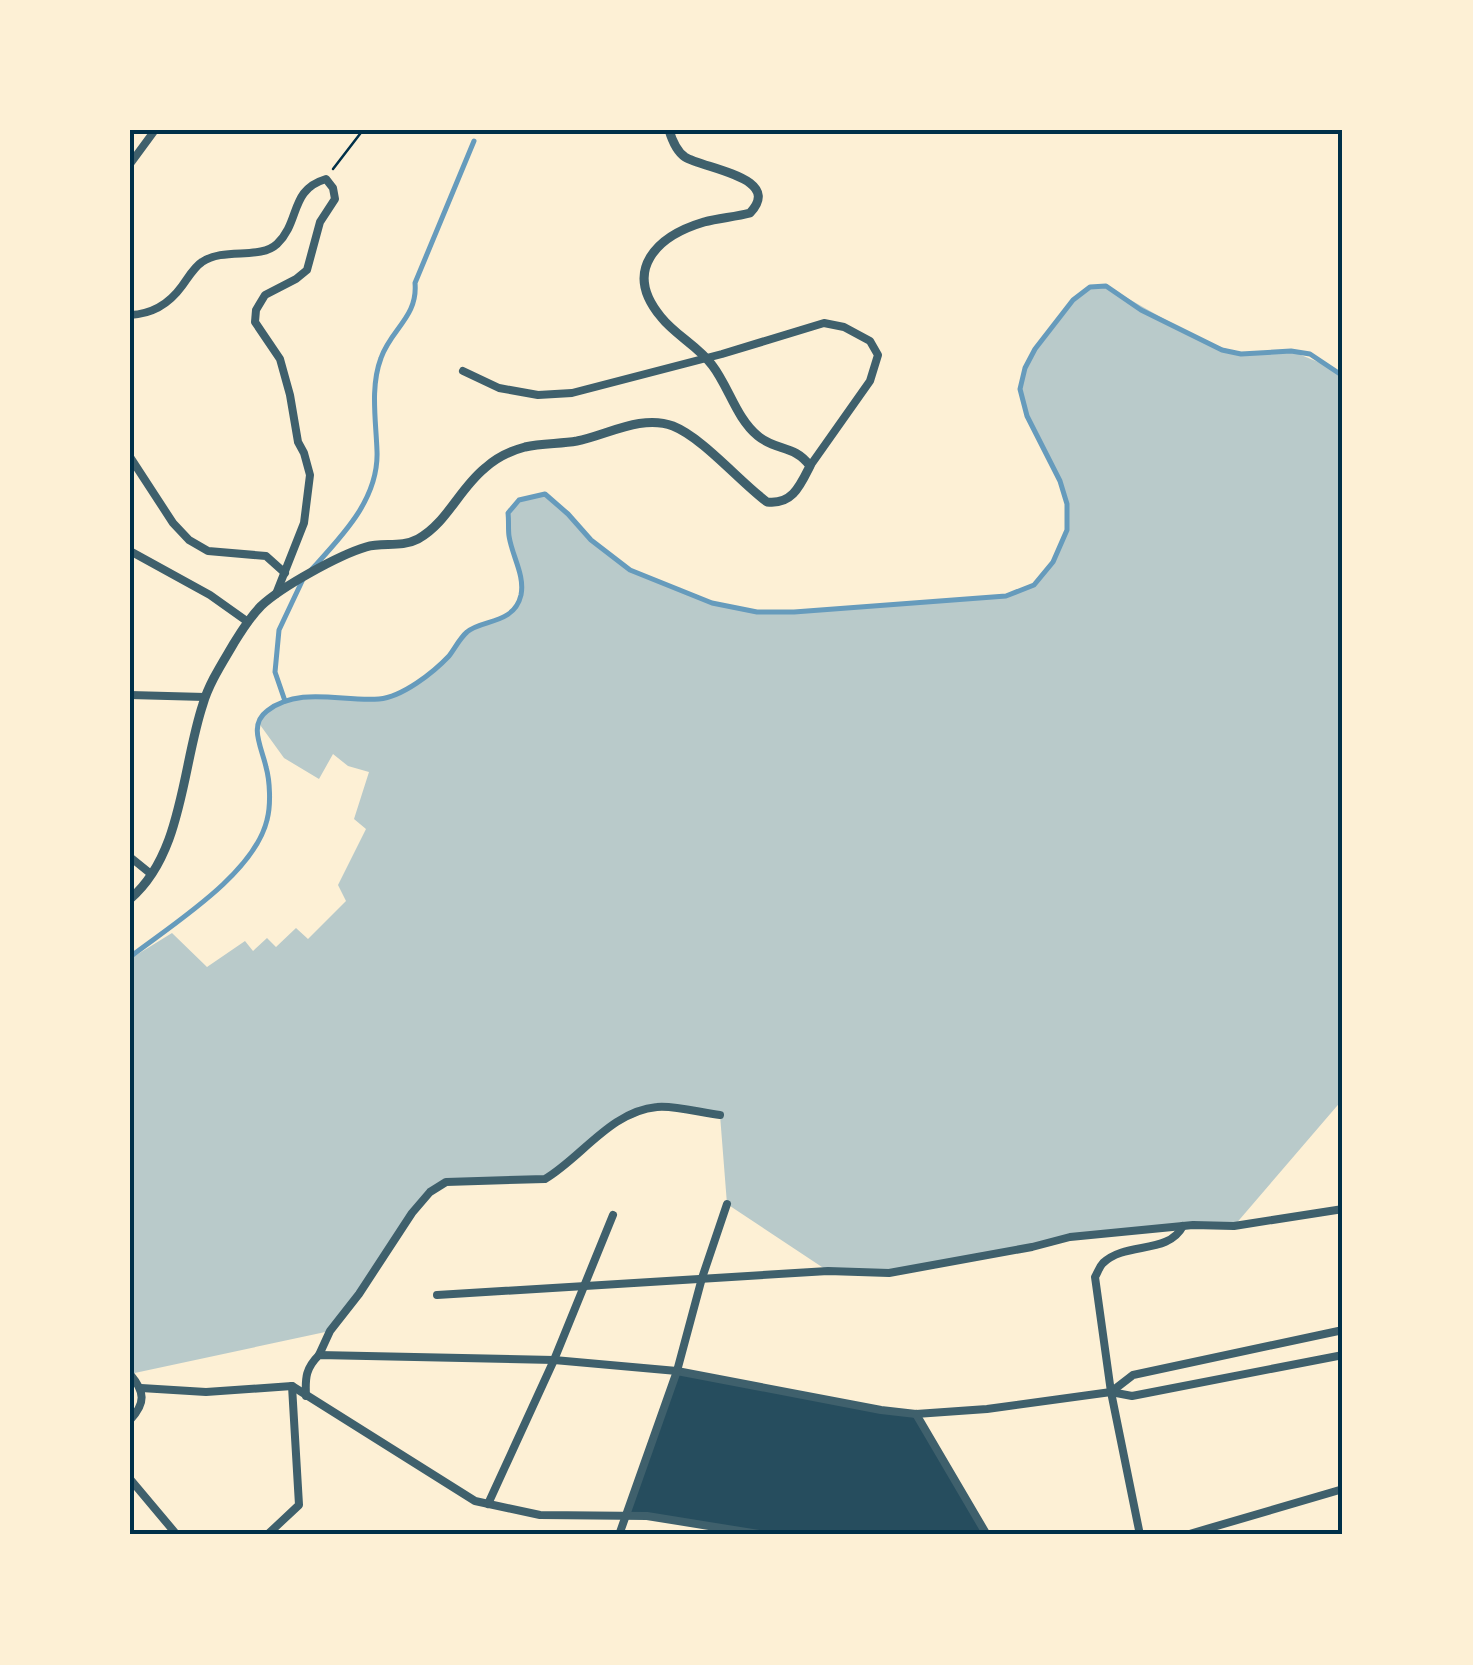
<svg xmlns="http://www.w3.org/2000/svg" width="1473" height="1665" viewBox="0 0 1473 1665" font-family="'Archivo Narrow',sans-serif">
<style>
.green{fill:#b9caca}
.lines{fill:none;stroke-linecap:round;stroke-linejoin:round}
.stream{stroke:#669bbc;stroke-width:5}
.building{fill:#264d5e}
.path{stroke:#003049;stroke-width:2.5}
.minor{stroke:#3f606c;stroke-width:8}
.tertiary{stroke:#3f606c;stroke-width:9}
.neatline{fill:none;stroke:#003049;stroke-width:4}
</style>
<rect width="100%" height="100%" fill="#fdf0d5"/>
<!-- green -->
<path class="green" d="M1106 286 1201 340 1241 354 1291 351 1333 368 1343 376V1099L1234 1226 1070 1237 889 1273 828 1271 727 1204 720 1115 658 1106 602 1132 545 1179 446 1182 430 1192 330 1331 130 1374V959L172 933 207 967 245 941 253 951 267 938 276 947 296 928 308 939 346 901 338 885 366 829 354 819 369 772 348 766 333 754 319 779 284 758 258 722 266 711 285 701 306 697 382 699 414 684 437 668 470 629 486 625 506 616 520 601 522 583 510 538 508 513 519 500 545 494 568 514 591 540 630 570 712 603 757 612H794L1006 596C1014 592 1027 590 1034 584 1046 576 1054 559 1060 546 1079 503 1053 468 1034 430 1028 418 1020 401 1021 386 1023 363 1040 344 1053 326 1070 304 1076 288 1106 286Z"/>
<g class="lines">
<!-- stream -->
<g class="stream">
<path d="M312 569C342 536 379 499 377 451 376 421 370 387 381 358 391 329 418 317 415 283L474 141"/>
<path d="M285 701 275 672 279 630 304 577"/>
<path d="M130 957C173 924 254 874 267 820 271 805 270 781 266 767 262 748 248 725 267 711 299 686 342 702 379 699 402 697 433 673 449 656 455 648 460 638 467 632 481 619 514 625 521 595 525 575 512 556 509 536 508 529 509 521 508 513L519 500 545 494 568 514 591 540 630 570 712 603 757 612H794L1006 596 1034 585 1053 562 1067 530V504L1060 481 1027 416 1020 389 1025 368 1035 349 1073 300 1090 287 1106 286 1141 310 1222 350 1241 354 1291 351 1310 354 1343 376"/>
</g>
</g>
<!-- building -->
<path class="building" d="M677 1371 916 1414 987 1535H754L626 1516Z"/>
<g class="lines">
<!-- path -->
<path class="path" d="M333 169 363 130"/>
<!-- minor -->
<g class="minor">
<path d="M130 164 155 130"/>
<path d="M130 315C153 314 169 304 182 286 188 278 194 267 202 262 224 247 260 260 277 244 301 221 289 190 326 179L333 188 335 199 320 222 307 270 296 279 265 295 256 310 255 322 280 359 290 395 298 442 304 453 310 475 304 523 276 594"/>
<path d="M463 371 499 388 538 395 572 393 722 354 824 323 844 327 870 341 878 355 870 381 810 466"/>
<path d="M130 457 173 523 189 540 208 551 266 556 285 573"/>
<path d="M130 551 210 595 248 622"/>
<path d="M130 695 205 697"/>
<path d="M130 857 151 874"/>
<path d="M437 1295 828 1271 889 1273 1032 1247 1070 1237 1193 1225 1234 1226 1343 1209"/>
<path d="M319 1355 330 1331 359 1294 412 1213 430 1192 446 1182 545 1179C581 1158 611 1111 657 1107 674 1105 702 1113 720 1115"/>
<path d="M130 1374C145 1392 146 1403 130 1420"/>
<path d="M141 1388 206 1392 292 1386 475 1501 540 1515 647 1516 765 1535"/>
<path d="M1111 1392 1133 1375 1343 1330"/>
<path d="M306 1396C305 1377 306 1368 319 1355L554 1360 677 1371 881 1410 916 1414 987 1409 1111 1392 1132 1396 1343 1355"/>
<path d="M916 1414 987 1535"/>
<path d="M130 1479 177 1535"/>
<path d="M488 1504 554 1360 613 1215"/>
<path d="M267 1535 299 1505 292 1386"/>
<path d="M619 1535 677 1371 702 1278 727 1204"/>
<path d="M1140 1535 1111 1392 1095 1277C1098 1272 1099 1267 1103 1263 1126 1241 1168 1255 1183 1226"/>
<path d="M1186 1535 1343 1489"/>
</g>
<!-- tertiary -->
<path class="tertiary" d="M130 899C183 854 182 766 203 704 209 683 223 662 234 643 242 630 250 617 261 606 281 587 339 555 366 547 383 542 401 548 418 539 447 523 459 489 485 468 496 458 510 451 525 447 542 443 560 444 577 441 607 435 642 414 673 426 703 438 739 481 767 502 792 505 800 486 810 466 795 445 776 451 758 436 736 418 729 387 712 365 698 346 675 335 661 317 622 270 657 236 704 222 719 218 735 217 750 213 784 177 704 169 685 157 676 151 672 140 669 130"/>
</g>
<!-- border -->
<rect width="1473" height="1665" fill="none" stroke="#fdf0d5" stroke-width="265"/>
<rect x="132" y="132" width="1208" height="1400" class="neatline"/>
</svg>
